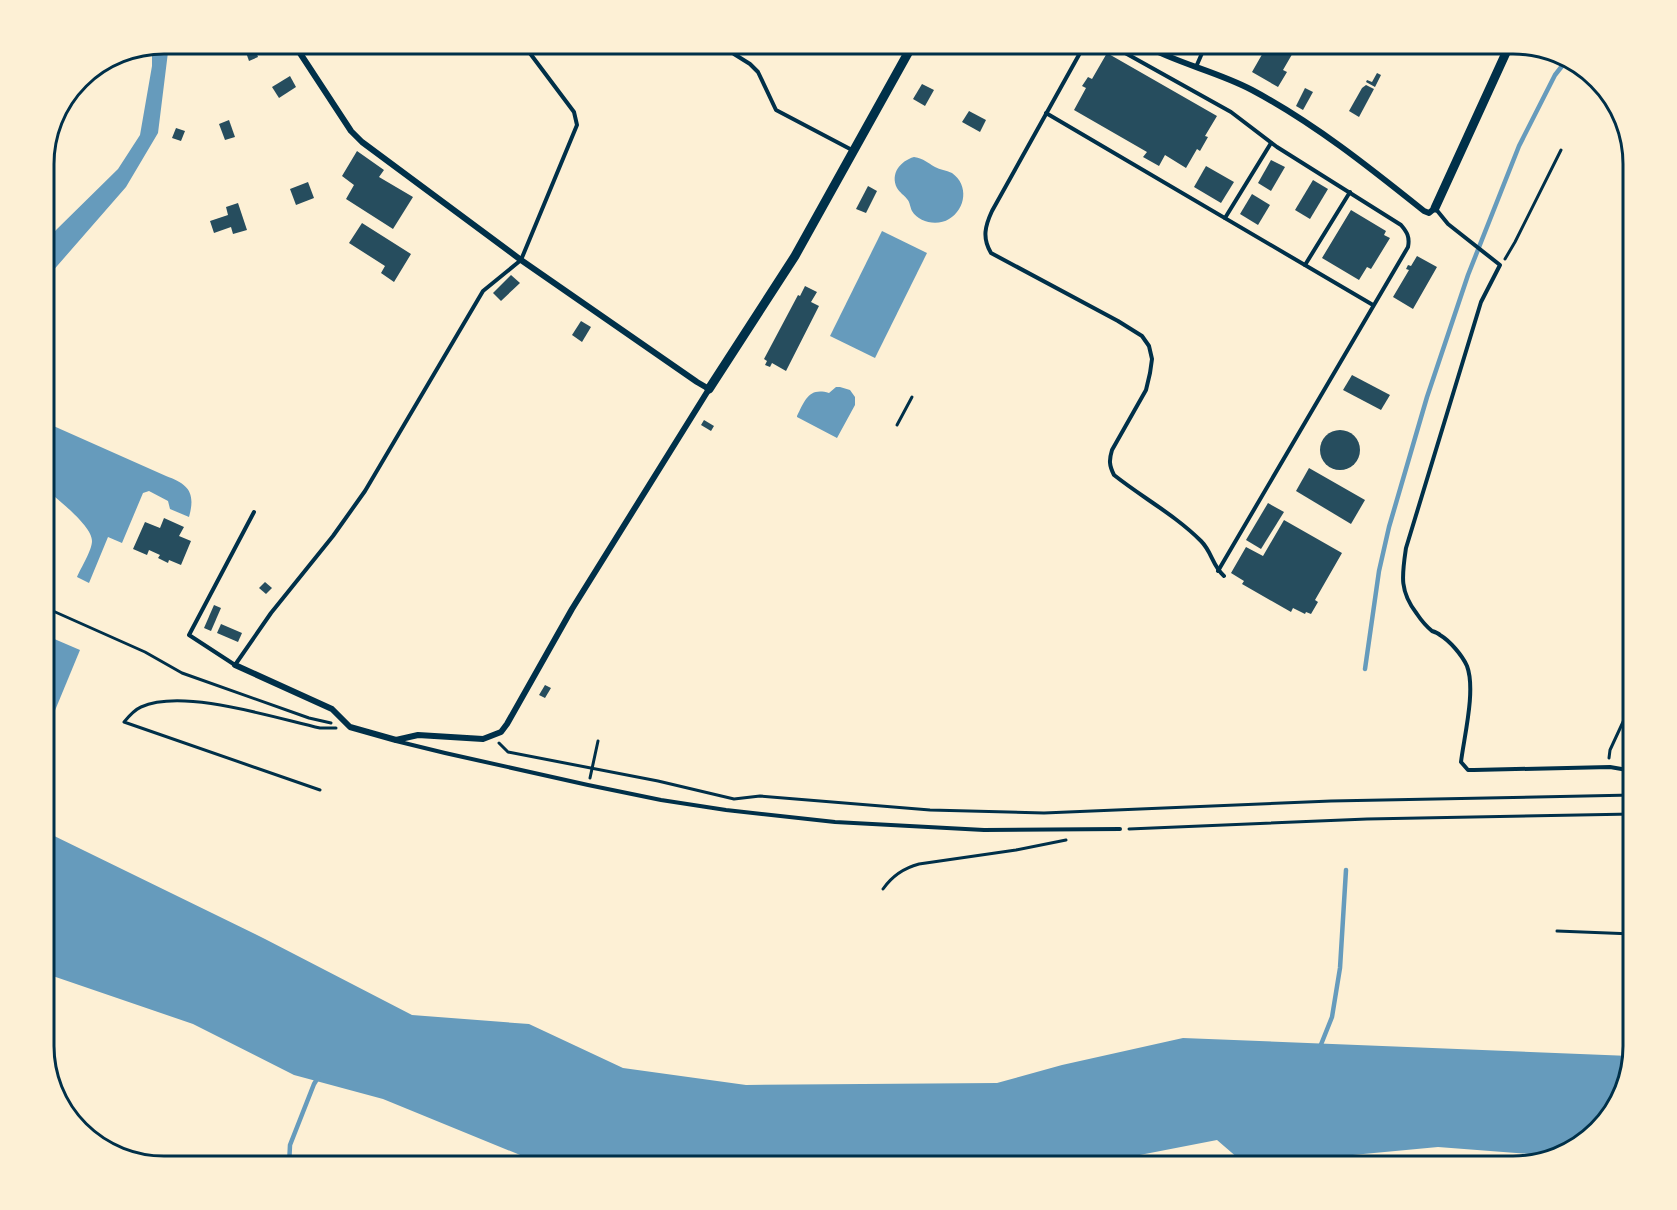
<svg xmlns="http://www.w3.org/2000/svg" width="1677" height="1210" viewBox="0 0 1677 1210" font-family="'IBM Plex Sans',sans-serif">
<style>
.water{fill:#669bbc}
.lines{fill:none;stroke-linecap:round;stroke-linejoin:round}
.stream{stroke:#669bbc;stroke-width:4.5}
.building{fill:#264d5e}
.path{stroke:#003049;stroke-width:3}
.service{stroke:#003049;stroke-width:4}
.minor{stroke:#003049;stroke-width:6}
.tertiary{stroke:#003049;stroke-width:9}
.rim{fill:none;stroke:#003049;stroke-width:3}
</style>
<rect width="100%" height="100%" fill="#fdf0d5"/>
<!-- water -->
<g class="water">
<path d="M164 44H169L158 133 126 187 44 281V244L56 230 118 169 140 135 152 66V46Z"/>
<path d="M914 157C925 159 926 162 935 167 940 170 946 170 952 173 969 185 966 209 949 219 938 226 919 223 912 211 910 207 910 202 907 199 904 195 900 193 897 188 890 174 900 161 914 157Z"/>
<path d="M882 231 927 253 875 358 830 336Z"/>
<path d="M836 387H840L850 390 855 397V405L837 438 797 417V416C805 400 809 387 829 393Z"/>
<path d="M44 420 49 424 166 476C188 484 196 492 189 517L170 509 168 501 149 491 143 493 122 543 108 537 89 583 77 577C81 568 92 550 92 541 92 525 55 498 44 487Z"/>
<path d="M52 638 80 650 44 737V657Z"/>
<path d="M44 831 265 939 412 1015 529 1024 623 1068 746 1085 997 1083 1062 1065 1183 1038 1630 1056 1609 1119 1566 1154 1556 1156 1438 1147 1246 1165 1217 1140 1083 1166H547L383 1099 294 1075 193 1024 44 973Z"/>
</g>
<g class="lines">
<!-- stream -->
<g class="stream">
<path d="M1365 669 1379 571 1389 527 1427 397 1468 275 1519 146 1555 75 1566 61"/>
<path d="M1320 1047 1332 1017 1340 968 1346 870"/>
<path d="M289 1166 290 1145 314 1084 319 1076"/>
</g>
</g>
<!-- building -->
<g class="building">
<path d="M243 44H253L258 57 249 61Z"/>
<path d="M1268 44H1298L1283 70 1287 72 1278 87 1252 72Z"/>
<path d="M1107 53 1217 116 1205 136 1208 137 1200 151 1197 149 1186 168 1165 155 1159 166 1143 157 1147 152 1074 110 1086 88 1082 86 1088 77 1092 79Z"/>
<path d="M103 62 106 64 83 88 78 83 84 74Z"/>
<path d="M1377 73 1381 75 1375 87 1366 82 1367 80 1372 82Z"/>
<path d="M290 76 296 87 279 98 272 87Z"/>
<path d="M922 84 934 90 925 106 913 99Z"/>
<path d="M1366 85 1374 89 1359 117 1349 111 1362 88Z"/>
<path d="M1305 88 1313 92 1303 110 1296 106Z"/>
<path d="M969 111 986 120 980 132 962 122Z"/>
<path d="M229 120 235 137 225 140 219 124Z"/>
<path d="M176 128 185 131 181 141 172 138Z"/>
<path d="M357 151 384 170 379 177 413 197 393 229 346 199 354 185 342 176Z"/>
<path d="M1271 160 1285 167 1271 191 1258 183Z"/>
<path d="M1206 166 1234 182 1221 203 1194 187Z"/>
<path d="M1313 180 1328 189 1310 219 1295 210Z"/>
<path d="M308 182 314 198 296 205 290 189Z"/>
<path d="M868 186 877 191 866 213 856 209Z"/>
<path d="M1252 194 1270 205 1258 225 1240 214Z"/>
<path d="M238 203 247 230 233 234 231 227 214 233 210 221 228 215 226 207Z"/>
<path d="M1351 210 1386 231 1384 235 1390 238 1371 269 1367 267 1359 280 1322 258Z"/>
<path d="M362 223 411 254 394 282 381 273 385 266 349 243Z"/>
<path d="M1417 256 1437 267 1413 309 1393 297 1409 270 1406 269 1408 265 1411 266Z"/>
<path d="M511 275 520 283 501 301 493 293Z"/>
<path d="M805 286 817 292 811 302 819 306 786 371 772 363 770 367 765 365 767 361 764 359 798 295 800 296Z"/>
<path d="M581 321 591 327 582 342 572 335Z"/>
<path d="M1352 375 1390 395 1381 410 1343 390Z"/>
<path d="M704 420 714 426 711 431 701 425Z"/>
<circle cx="1340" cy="450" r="20"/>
<path d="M1309 468 1365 500 1351 524 1296 491Z"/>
<path d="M1268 503 1284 512 1261 549 1246 540Z"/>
<path d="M164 518 184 527 179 536 191 541 181 565 169 560 168 563 158 558 160 555 149 550 147 555 133 549 145 522 160 528Z"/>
<path d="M1284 520 1342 553 1315 600 1318 602 1311 614 1306 612 1305 614 1293 608 1291 612 1242 584 1244 581 1231 573 1246 547 1263 556Z"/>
<path d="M265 582 272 588 266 594 259 588Z"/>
<path d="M214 605 221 608 211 631 204 628Z"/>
<path d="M221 624 242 633 238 642 217 633Z"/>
<path d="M545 685 551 688 545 698 539 695Z"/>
</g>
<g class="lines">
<!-- path -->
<g class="path">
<path d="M1505 259 1515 242 1561 150"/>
<path d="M897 425 912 397"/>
<path d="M44 607 145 652 182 673 309 718 331 723"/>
<path d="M499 743 508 752 658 781 734 799 760 796 930 810 1044 813 1331 801 1633 795"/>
<path d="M1609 758 1610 750 1629 709 1633 690"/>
<path d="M590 778 598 741"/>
<path d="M320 790 124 722C129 716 134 710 141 707 183 688 275 718 320 728H336"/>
<path d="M1129 829 1367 819 1633 814"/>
<path d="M883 889C892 876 904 868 919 864L1016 850 1066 840"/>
<path d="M1557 931 1633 934"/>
</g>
<!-- service -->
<g class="service">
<path d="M1085 44 992 211C985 226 982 238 991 253L1118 321 1142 336 1149 346 1152 359 1150 373 1146 390 1112 450C1109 460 1109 465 1114 475 1143 498 1175 515 1201 541 1212 552 1212 565 1224 576"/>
<path d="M1109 44 1231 112 1277 147 1401 225C1407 232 1410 237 1408 247L1218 571"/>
<path d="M734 54 750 64 758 72 776 110 852 150"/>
<path d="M1196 67 1206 44"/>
<path d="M1046 113 1373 305"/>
<path d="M1435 208 1448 224 1500 265 1481 302 1406 548C1402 575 1399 591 1417 614 1421 620 1426 626 1432 631 1435 632 1438 633 1440 635 1450 641 1462 655 1467 666 1476 690 1464 737 1461 762L1468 770H1474L1610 767 1633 771"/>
<path d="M1225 218 1271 143"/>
<path d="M1305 265 1350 192"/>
<path d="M254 512 189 635 235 665 271 613 333 536 365 491 483 291 521 260 577 125 574 112 523 44"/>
<path d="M396 741 445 753 588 785 661 800 726 810 835 822 984 830 1120 829"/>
</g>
<!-- minor -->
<g class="minor">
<path d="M1142 44C1178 64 1216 71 1252 90 1314 123 1369 167 1424 211L1429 213 1435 208"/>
<path d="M235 665 332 709 350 727 396 740 418 735 483 739 501 732 507 724 572 609 709 389 697 382 521 260 362 142 351 131 294 44"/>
</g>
<!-- tertiary -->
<g class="tertiary">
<path d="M1435 208 1510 44"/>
<path d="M709 389 795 256 913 44"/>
</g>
</g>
<!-- crop -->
<path d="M0 0H1677V1210H0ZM164 54H1513A110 110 0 0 1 1623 164V1046A110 110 0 0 1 1513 1156H164A110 110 0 0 1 54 1046V164A110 110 0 0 1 164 54Z" fill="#fdf0d5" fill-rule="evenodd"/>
<path class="rim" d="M164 54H1513A110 110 0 0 1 1623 164V1046A110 110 0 0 1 1513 1156H164A110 110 0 0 1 54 1046V164A110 110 0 0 1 164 54Z"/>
</svg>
